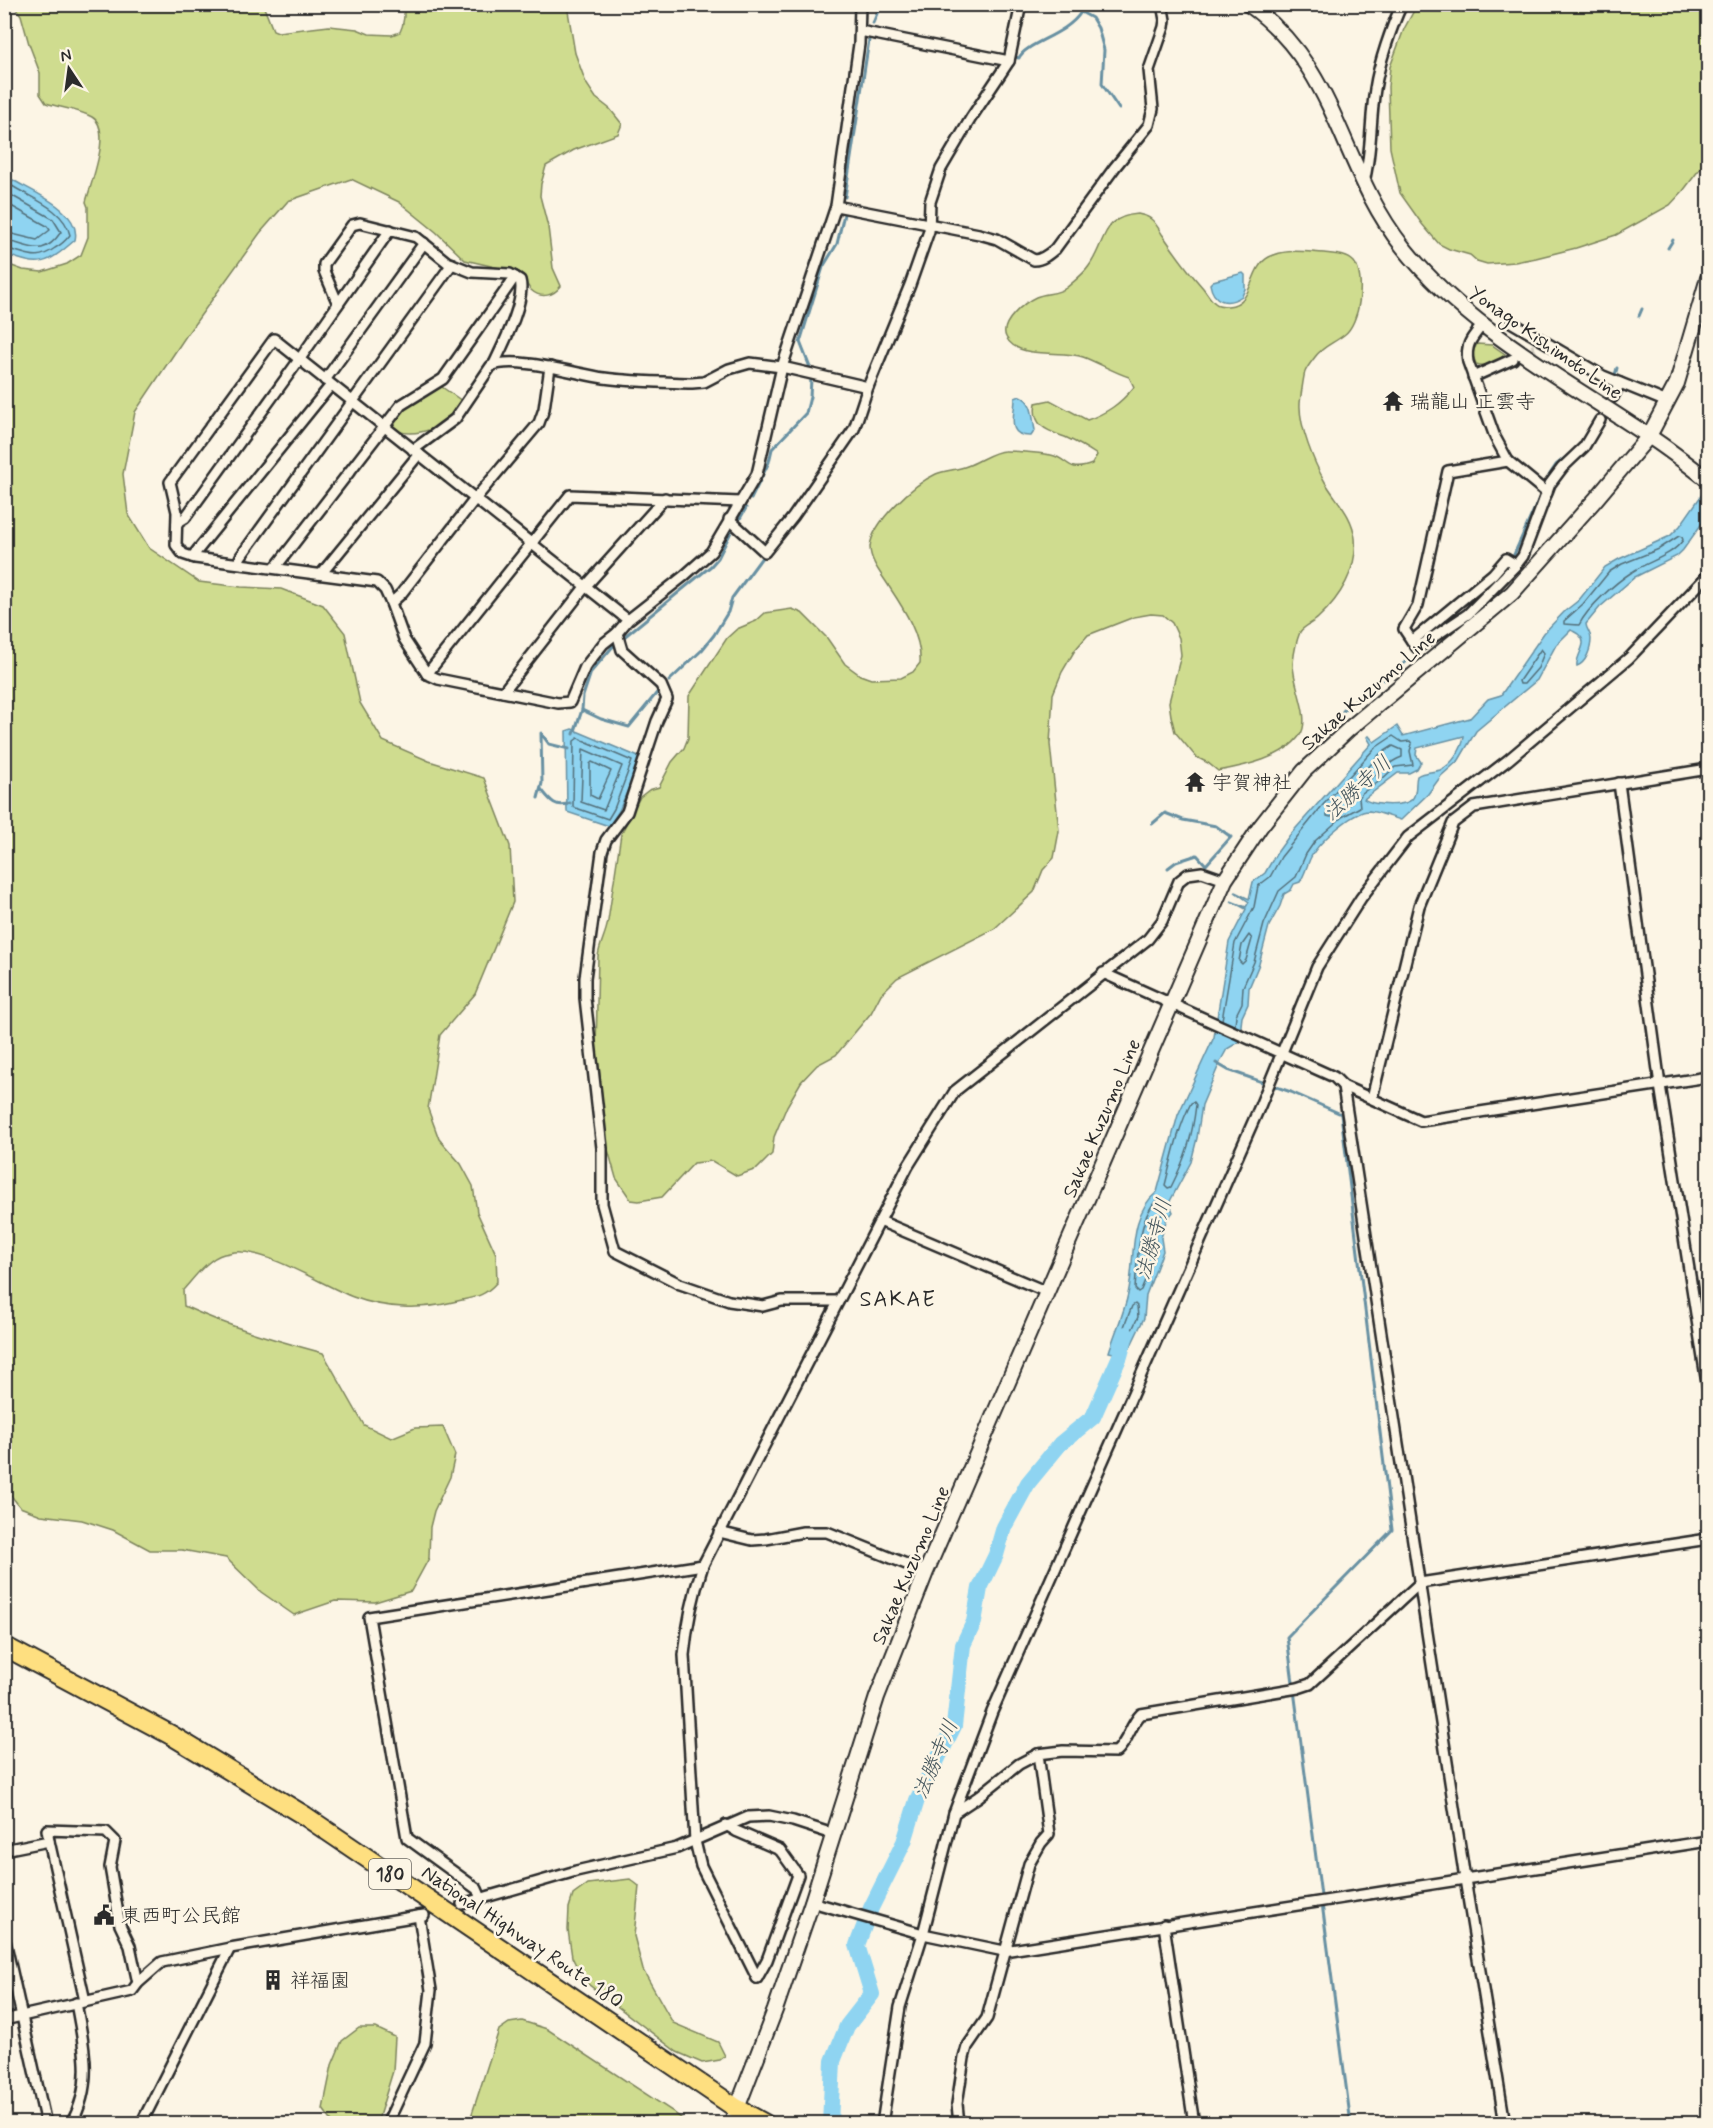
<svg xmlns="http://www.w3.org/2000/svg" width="1713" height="2128" viewBox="0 0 1713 2128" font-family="Mynerve,'Klee One',sans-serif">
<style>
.green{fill:#cfdc8f;stroke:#7d845d;stroke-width:1.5}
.water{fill:#8fd4f1;stroke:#6790a2;stroke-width:1.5;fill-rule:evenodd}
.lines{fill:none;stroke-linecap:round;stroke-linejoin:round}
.shore{stroke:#536f7a;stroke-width:1.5}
.stream{stroke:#6790a2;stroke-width:3}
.river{stroke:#8fd4f1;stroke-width:16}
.street-tunnel{stroke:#d2cdc0;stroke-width:9;stroke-dasharray:9 4.5;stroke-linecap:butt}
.street-casing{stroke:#2b2b2b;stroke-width:14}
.secondary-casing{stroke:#2b2b2b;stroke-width:18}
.highway-casing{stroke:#2b2b2b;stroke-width:22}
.street{stroke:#fcf5e5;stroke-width:9}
.secondary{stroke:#fcf5e5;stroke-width:14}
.highway{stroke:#fedf80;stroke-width:18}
.labels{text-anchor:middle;stroke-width:5;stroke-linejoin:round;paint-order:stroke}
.shield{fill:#fcf5e5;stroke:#6a6863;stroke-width:1.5}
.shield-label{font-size:18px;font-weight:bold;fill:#2b2b2b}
.street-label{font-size:20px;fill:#2b2b2b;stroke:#fcf5e5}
.poi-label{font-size:20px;fill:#2b2b2b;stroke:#fcf5e5;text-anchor:start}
.water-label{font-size:21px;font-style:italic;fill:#44555c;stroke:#fcf5e5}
.quarter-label{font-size:22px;letter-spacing:1.5px;fill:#2b2b2b;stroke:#fcf5e5}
</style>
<rect width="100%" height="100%" fill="#fcf5e5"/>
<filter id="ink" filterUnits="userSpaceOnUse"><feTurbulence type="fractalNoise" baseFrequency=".0167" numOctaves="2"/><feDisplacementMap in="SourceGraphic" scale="12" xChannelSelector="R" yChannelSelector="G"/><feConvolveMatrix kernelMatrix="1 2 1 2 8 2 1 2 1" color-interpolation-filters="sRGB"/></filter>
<g filter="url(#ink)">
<!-- green -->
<g class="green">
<path d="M13 5H263L273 30 278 32 329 26 357 29 369 34 392 35 400 32C404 24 405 13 403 5H567L575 53 586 83 596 98 610 109 622 124 618 134 574 150 546 166 541 184 540 196 548 227 553 268 561 286C554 295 542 300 531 290 527 286 524 278 521 273L465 260 436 232 399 202 351 179 288 201 260 233 188 333 135 412 123 474 128 514 149 548 199 582 241 587 281 589 323 605 345 633 360 703 383 741 429 761 484 778 510 846 513 902 475 994 440 1035 428 1109 439 1139 461 1164 473 1186 477 1212 496 1254 497 1282C483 1298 474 1297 453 1302 421 1310 385 1309 353 1297 323 1285 272 1253 242 1252 237 1251 230 1253 224 1254 208 1258 194 1278 183 1290L184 1306C229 1327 275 1340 323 1353L364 1425 391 1438 415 1428 443 1427 455 1455 450 1477 434 1511 430 1527 429 1558 411 1591 375 1602 335 1601 294 1615 261 1592 226 1558 182 1550H150L113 1530 82 1520 41 1515 20 1507 5 1488 4 263 23 270 42 272 67 264 81 255 88 237V207L86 202C91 182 113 129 92 117 78 109 61 108 46 103L40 94V73L29 44 21 15Z"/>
<path d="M1417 5H1708V79L1705 99 1706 116 1708 123V154L1702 166 1683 191 1670 205 1616 235 1576 248 1536 258 1515 262 1487 264 1477 261 1470 255 1449 249 1439 244 1422 224 1400 193 1390 148 1388 87 1390 67 1404 29Z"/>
<path d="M1138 214C1142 215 1148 216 1151 219 1155 222 1159 229 1162 234 1175 253 1188 271 1203 288 1207 293 1210 299 1215 303 1218 306 1223 306 1228 306 1255 304 1248 268 1269 257 1286 248 1306 252 1324 253 1333 254 1347 254 1354 262 1366 277 1360 324 1344 335 1334 343 1323 346 1315 357 1312 361 1307 367 1305 372 1304 374 1300 401 1300 404 1299 426 1314 463 1325 482 1336 501 1352 514 1355 538 1358 569 1340 598 1318 618 1313 623 1304 626 1300 632 1296 642 1294 653 1293 663 1292 684 1312 718 1300 735 1284 758 1245 766 1218 771L1208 763 1196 757 1175 732 1171 716 1169 702 1181 655 1179 638 1172 623 1163 615 1151 614 1134 617 1088 635 1075 650 1062 672 1053 694 1050 744 1059 831 1054 858 1043 870 1034 892 994 929 897 978 881 994 871 1013 836 1055 817 1065 801 1082 787 1106 774 1137 772 1154 757 1169 737 1176 712 1161 694 1163 662 1197 639 1201 631 1200 616 1178 607 1146 599 1067 596 1051 598 956C600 943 606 934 608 921L621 834 640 797 649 790 659 787 672 762 684 748 688 738 689 696 727 638 737 629 756 621 765 613 792 609 802 613 827 638 845 664 860 675 871 679 901 678 913 672 920 663C922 637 904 609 890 588 883 576 870 562 870 547 872 522 914 484 936 474 945 470 957 470 967 466 979 462 993 451 1005 451 1019 451 1037 453 1051 455 1070 459 1067 474 1092 464L1097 455C1088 449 1078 443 1067 438 1049 431 1031 427 1036 403L1050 400 1087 420C1107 413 1120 404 1134 387L1129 377C1113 372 1099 363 1083 357 1062 349 1018 361 1006 337 999 323 1025 302 1036 297 1045 293 1059 294 1066 288 1073 282 1084 274 1089 266 1107 241 1100 217 1138 214Z"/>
<path d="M1477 344 1492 345 1505 354C1497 362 1488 368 1476 364L1472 353Z"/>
<path d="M439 385 462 401C459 406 455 412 451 417 438 431 406 439 390 427L404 406Z"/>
<path d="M630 1879 639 1886 634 1936 643 1970 673 2023 718 2042 725 2056 720 2060 702 2063 677 2052 584 1981 572 1957 568 1930 569 1908 573 1895 588 1884Z"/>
<path d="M522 2021 547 2029 672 2111 687 2123H469L499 2030 509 2023Z"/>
<path d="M359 2028H376L395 2037 393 2071 377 2123H333L323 2109 332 2065 342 2041Z"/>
</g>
<!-- water -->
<g class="water">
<path d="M4 180H13C33 192 82 211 75 240 45 266 41 267 5 254Z"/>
<path d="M1243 273 1245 275V289L1242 296C1227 306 1213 302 1210 284L1213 281Z"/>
<path d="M1020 396C1034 402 1032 418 1035 430L1031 436C1005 437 1015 414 1015 398Z"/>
<path d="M1708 486V515L1683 550 1677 556 1635 577 1600 607 1586 624C1586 629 1591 633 1591 639 1591 649 1586 663 1577 666 1575 656 1589 644 1580 636 1578 633 1574 632 1571 630L1556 645 1537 680 1476 731 1459 760 1441 776 1428 794 1401 820C1391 817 1379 812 1369 811 1353 811 1318 843 1311 857 1307 865 1305 874 1300 882L1294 884 1291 890 1284 894 1280 906 1269 926 1259 964 1249 988 1248 1004 1242 1017 1239 1042 1227 1049 1221 1060 1202 1105 1197 1138 1191 1162 1169 1203 1173 1212 1166 1221 1161 1238 1163 1251 1146 1295 1144 1318 1126 1356 1109 1352C1115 1332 1124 1314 1128 1294 1136 1261 1127 1216 1157 1192L1178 1115 1214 1037 1229 942 1246 909 1231 901 1246 907 1249 902 1235 892 1249 899 1253 882 1265 873 1276 854 1289 836 1371 744 1367 737 1369 736 1374 742 1397 726 1403 736 1470 718 1488 699 1501 695 1544 633 1565 611 1579 600 1605 567 1619 559 1670 536 1680 526ZM1464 736C1463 748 1452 765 1440 770 1432 773 1424 771 1417 776 1415 782 1417 789 1414 796 1410 808 1373 806 1364 799L1398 773H1409L1417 769 1421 762 1416 755 1417 748Z"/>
<path d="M572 729 641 758 619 811 609 826 567 812 566 731Z"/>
</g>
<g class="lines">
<!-- shore -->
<g class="shore">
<path d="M4 186H12C33 199 64 209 70 235 66 240 61 245 55 248 33 264 27 251 4 249"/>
<path d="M4 193 9 194 53 219 61 232C41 261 29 243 4 241"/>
<path d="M4 202 47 226 50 230 37 240 4 232"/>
<path d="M1679 536 1682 537 1683 540C1671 557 1648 561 1632 572 1615 583 1588 607 1579 625L1564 624V621L1583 604 1609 572 1622 564 1659 549Z"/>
<path d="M1541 649 1544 653 1538 668 1524 684H1520L1519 681Z"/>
<path d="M578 738 632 761 614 809 608 819 573 807 574 741Z"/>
<path d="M1393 746 1402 750V757C1385 762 1374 782 1358 783V779L1379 755Z"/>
<path d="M583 749 622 766 604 810 581 802Z"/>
<path d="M592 762 611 771 598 799 590 795V764Z"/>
<path d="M1348 790 1352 792 1351 803 1331 817 1327 816V812Z"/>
<path d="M1249 935 1252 939 1246 960 1242 964 1239 961 1242 945Z"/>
<path d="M1222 1020 1235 943 1254 907 1258 886 1270 877 1281 857 1322 806 1375 748 1393 736 1402 742 1410 741 1412 744 1410 751 1413 765 1395 767 1380 781 1362 793 1359 798 1360 807 1342 817 1315 841 1306 854 1296 877 1279 891 1264 924 1254 962 1243 987 1242 1003 1236 1015 1235 1026"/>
<path d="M1191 1103 1194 1102 1196 1105C1192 1138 1186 1157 1171 1187L1168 1188 1165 1185C1172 1158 1178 1128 1191 1103Z"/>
<path d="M1160 1198 1163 1200 1165 1210 1160 1218 1155 1236 1157 1251 1141 1290 1138 1292 1135 1289C1137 1264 1138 1212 1160 1198Z"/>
<path d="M1135 1304 1137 1306 1138 1317 1124 1347 1119 1348 1117 1345 1132 1306Z"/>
</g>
<!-- stream -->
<g class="stream">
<path d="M1081 12 1092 18 1098 28 1104 50 1102 84 1119 109"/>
<path d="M873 23 881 4"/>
<path d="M1015 57 1019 58C1025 43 1067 35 1081 12L1079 4"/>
<path d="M1014 59 1021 25"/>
<path d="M845 197 869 40"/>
<path d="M1668 248 1673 240"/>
<path d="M1639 316 1642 309"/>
<path d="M811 370 800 342 823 267 837 244 844 214"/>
<path d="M1615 375 1617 368"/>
<path d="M1608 394 1612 387"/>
<path d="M1580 445 1593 423"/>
<path d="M751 499 769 462 772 449 806 413 810 397 811 379"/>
<path d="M738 522 746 508"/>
<path d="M1512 559 1550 474 1556 465 1575 450"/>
<path d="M624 637 711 566 718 558 731 532"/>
<path d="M1420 641 1475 595"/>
<path d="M582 664 596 647"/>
<path d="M1384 680 1408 660"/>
<path d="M669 681 702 650 714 635 728 612 732 598 763 556"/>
<path d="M582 710 601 719 629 727 660 689"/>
<path d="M1343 711 1360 697"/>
<path d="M574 734 582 710 583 696 591 672 615 644"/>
<path d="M541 789C549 799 555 809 570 803"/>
<path d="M538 798 542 783 541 733 549 744 569 749"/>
<path d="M1152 824 1165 813 1183 820 1216 826 1231 837"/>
<path d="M1168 868 1176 862 1197 855 1206 865 1230 838"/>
<path d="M1216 1063 1228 1070 1291 1092 1341 1114 1392 1530 1287 1637 1351 2124"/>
</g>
<!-- river -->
<path class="river" d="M830 2124 833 2061 847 2026 872 1994 857 1945 871 1908 904 1842 917 1800 954 1726 963 1645 974 1622 980 1588 996 1555 1004 1527 1028 1483 1060 1444 1093 1417 1120 1356 1126 1334"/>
<!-- street-tunnel -->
<path class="street-tunnel" d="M1520 355 1535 348"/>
<!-- street casing -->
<g class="street-casing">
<g id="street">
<path d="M860 31 1009 61"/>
<path d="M1364 182C1372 151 1370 120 1375 89 1379 63 1391 28 1402 4"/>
<path d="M836 206 979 234 997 239 1034 260C1042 260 1049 254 1055 249L1115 167 1149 125 1153 109 1149 70 1164 27 1165 20 1162 4"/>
<path d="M338 304 324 271V264L352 225 360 223 416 237 447 262 472 272 510 274 520 280C526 300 503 345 494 364"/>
<path d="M1511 322 1603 376 1667 402"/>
<path d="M1483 324C1472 338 1465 344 1468 362L1495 437 1508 461"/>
<path d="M1473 377 1513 359"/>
<path d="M325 380 424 243"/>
<path d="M1613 397 1620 383"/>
<path d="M413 450 455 419 491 366C514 355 577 374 604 378 633 382 663 382 692 383L704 382 729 369 750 363 782 367 868 387"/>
<path d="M729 519 765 552 793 517 854 429 868 387 910 285 929 231 930 202 941 169 971 118 1009 61 1021 4"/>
<path d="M177 523 185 518 299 360 390 230"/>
<path d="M192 557 331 385"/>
<path d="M238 563 241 556 452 264"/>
<path d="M1516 565 1506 559 1493 574 1412 641 1417 648 1468 614 1516 565 1523 556 1550 484 1562 468 1584 447 1600 420"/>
<path d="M275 568 401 405 443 379 515 277"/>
<path d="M322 573 419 454"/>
<path d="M391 603 401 594 475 499 539 423 544 409 550 367"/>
<path d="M628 620 274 339 170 482 177 512 176 545 183 554 195 558 377 582 385 590 391 603 404 639 427 674 438 679 558 703 570 702 585 667 603 644 617 633 628 620 684 576 711 552 757 474 782 367 836 206 859 44 860 4"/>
<path d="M617 633 622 650 661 685 667 699 657 721 627 812 606 840 602 852 585 978V998L602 1148V1204L615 1251 680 1284 729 1301 763 1306 782 1301H838"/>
<path d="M1412 641 1404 629 1418 605 1448 471 1508 461 1547 493"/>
<path d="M427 674 570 495 740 502"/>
<path d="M503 692 585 587 665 498"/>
<path d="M1619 783 1660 1085 1708 1390"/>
<path d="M1103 973 1334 1077 1343 1086 1421 1121 1708 1077"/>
<path d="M1343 1086 1465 1879 1505 2124"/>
<path d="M1372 1098 1419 906 1453 823 1474 807 1708 769"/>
<path d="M880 1221 1047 1292"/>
<path d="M719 1532 752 1540 766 1539 803 1532H827L926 1572"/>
<path d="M954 1813 978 1797 1019 1764 1038 1754 1063 1751 1116 1752C1128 1742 1130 1725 1141 1714L1298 1688 1310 1684 1420 1583 1708 1539"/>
<path d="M726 1825 736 1831 780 1850 798 1875 767 1960 757 1978"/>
<path d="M49 1841 85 2001"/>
<path d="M4 1850 49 1841 47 1830 106 1832 115 1841 110 1867 120 1925 130 1946 138 1983"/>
<path d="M481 1898 477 1889 407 1838 369 1617 703 1565"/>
<path d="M812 1902 923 1934 1004 1951 1708 1841"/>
<path d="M462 1904 576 1871 677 1848 748 1817 769 1816 793 1821 833 1834"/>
<path d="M1164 1925 1194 2124"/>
<path d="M4 1936 46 2124"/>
<path d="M757 1978 701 1866 695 1841 684 1655C687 1624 693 1595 703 1565L908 1166 955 1091 1148 939 1162 921 1179 881 1188 874 1202 872 1225 880"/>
<path d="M4 2020 132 1991 138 1983 162 1962 230 1948 424 1915"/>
<path d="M71 2124C94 2084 84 2046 76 2003"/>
<path d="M141 2124 230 1948"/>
<path d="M387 2124 425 2043 431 1990 419 1916"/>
<path d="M882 2124 900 2007 923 1934 954 1813 992 1712 1260 1106 1317 967 1361 898 1408 837 1508 760 1629 658 1708 575"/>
<path d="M959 2124 957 2104 964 2058 967 2047 987 2018 1029 1864 1041 1843 1049 1834 1038 1754"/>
</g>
</g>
<!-- secondary casing -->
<g class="secondary-casing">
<g id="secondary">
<path d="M1248 4C1339 68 1339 167 1403 247 1469 330 1563 378 1650 437 1670 450 1689 465 1708 480"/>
<path d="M731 2124 775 2010 812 1902 877 1697 926 1572 1225 880 1260 827 1304 771 1350 728 1512 593 1595 500 1649 436 1677 383 1708 278"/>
</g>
</g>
<!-- highway casing -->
<g class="highway-casing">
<path id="highway" d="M4 1646 171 1735 305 1816 736 2108 765 2124"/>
</g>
<!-- street -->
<use href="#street" class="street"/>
<!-- secondary -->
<use href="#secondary" class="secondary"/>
<!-- highway -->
<use href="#highway" class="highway"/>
</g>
</g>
<!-- icons -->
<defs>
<g id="temple-bare" transform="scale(1.62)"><path d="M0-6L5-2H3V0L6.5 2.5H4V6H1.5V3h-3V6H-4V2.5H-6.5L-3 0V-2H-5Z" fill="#2b2b2b" stroke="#fcf5e5" stroke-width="2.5" paint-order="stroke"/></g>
<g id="civic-bare" transform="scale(1.62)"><path d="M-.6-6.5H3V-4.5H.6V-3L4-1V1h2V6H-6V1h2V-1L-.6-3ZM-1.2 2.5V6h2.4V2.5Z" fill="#2b2b2b" stroke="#fcf5e5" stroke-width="2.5" paint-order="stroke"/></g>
<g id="building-bare" transform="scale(1.62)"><path d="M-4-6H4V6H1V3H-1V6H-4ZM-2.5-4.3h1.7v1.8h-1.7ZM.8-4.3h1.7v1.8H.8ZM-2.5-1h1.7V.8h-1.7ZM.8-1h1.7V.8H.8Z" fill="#2b2b2b" stroke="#fcf5e5" stroke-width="2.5" paint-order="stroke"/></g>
</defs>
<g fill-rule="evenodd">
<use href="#temple-bare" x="1393" y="401"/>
<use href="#temple-bare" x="1195" y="782"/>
<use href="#civic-bare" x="104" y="1915"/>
<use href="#building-bare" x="273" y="1980"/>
</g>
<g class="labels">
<!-- shield labels -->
<rect class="shield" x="369" y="1859" width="42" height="30" rx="4.5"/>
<g class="shield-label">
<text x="390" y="1880">180</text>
</g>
<!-- street labels -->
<g class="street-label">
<text transform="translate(1546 342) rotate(35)" y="7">Yonago Kishimoto Line</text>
<text transform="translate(1368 690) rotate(-41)" y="7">Sakae Kuzumo Line</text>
<text transform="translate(1101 1118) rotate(-67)" y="7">Sakae Kuzumo Line</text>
<text transform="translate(910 1565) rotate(-67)" y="7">Sakae Kuzumo Line</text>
<text transform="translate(523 1936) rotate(34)" y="7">National Highway Route 180</text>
</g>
<!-- poi labels -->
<g class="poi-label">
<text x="1410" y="408">瑞龍山 正雲寺</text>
<text x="1212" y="789">宇賀神社</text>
<text x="121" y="1922">東西町公民館</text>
<text x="290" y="1987">祥福園</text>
</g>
<!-- water labels -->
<g class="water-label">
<text transform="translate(1357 788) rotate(-43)" y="7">法勝寺川</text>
<text transform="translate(1153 1239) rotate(-74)" y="7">法勝寺川</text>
<text transform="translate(935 1759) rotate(-67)" y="7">法勝寺川</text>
</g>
<!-- quarter labels -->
<g class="quarter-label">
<text x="898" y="1306">SAKAE</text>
</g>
</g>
<!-- margin -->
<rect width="1713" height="2128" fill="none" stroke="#fcf5e5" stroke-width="24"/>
<rect x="12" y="12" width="1689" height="2104" fill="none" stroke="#2b2b2b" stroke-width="2" filter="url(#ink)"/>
<!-- north arrow -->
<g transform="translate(69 69) rotate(347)" stroke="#fcf5e5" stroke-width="4.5" paint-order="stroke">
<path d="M0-4.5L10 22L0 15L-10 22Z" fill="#2b2b2b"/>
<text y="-9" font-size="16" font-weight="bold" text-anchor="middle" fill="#2b2b2b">N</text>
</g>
</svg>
